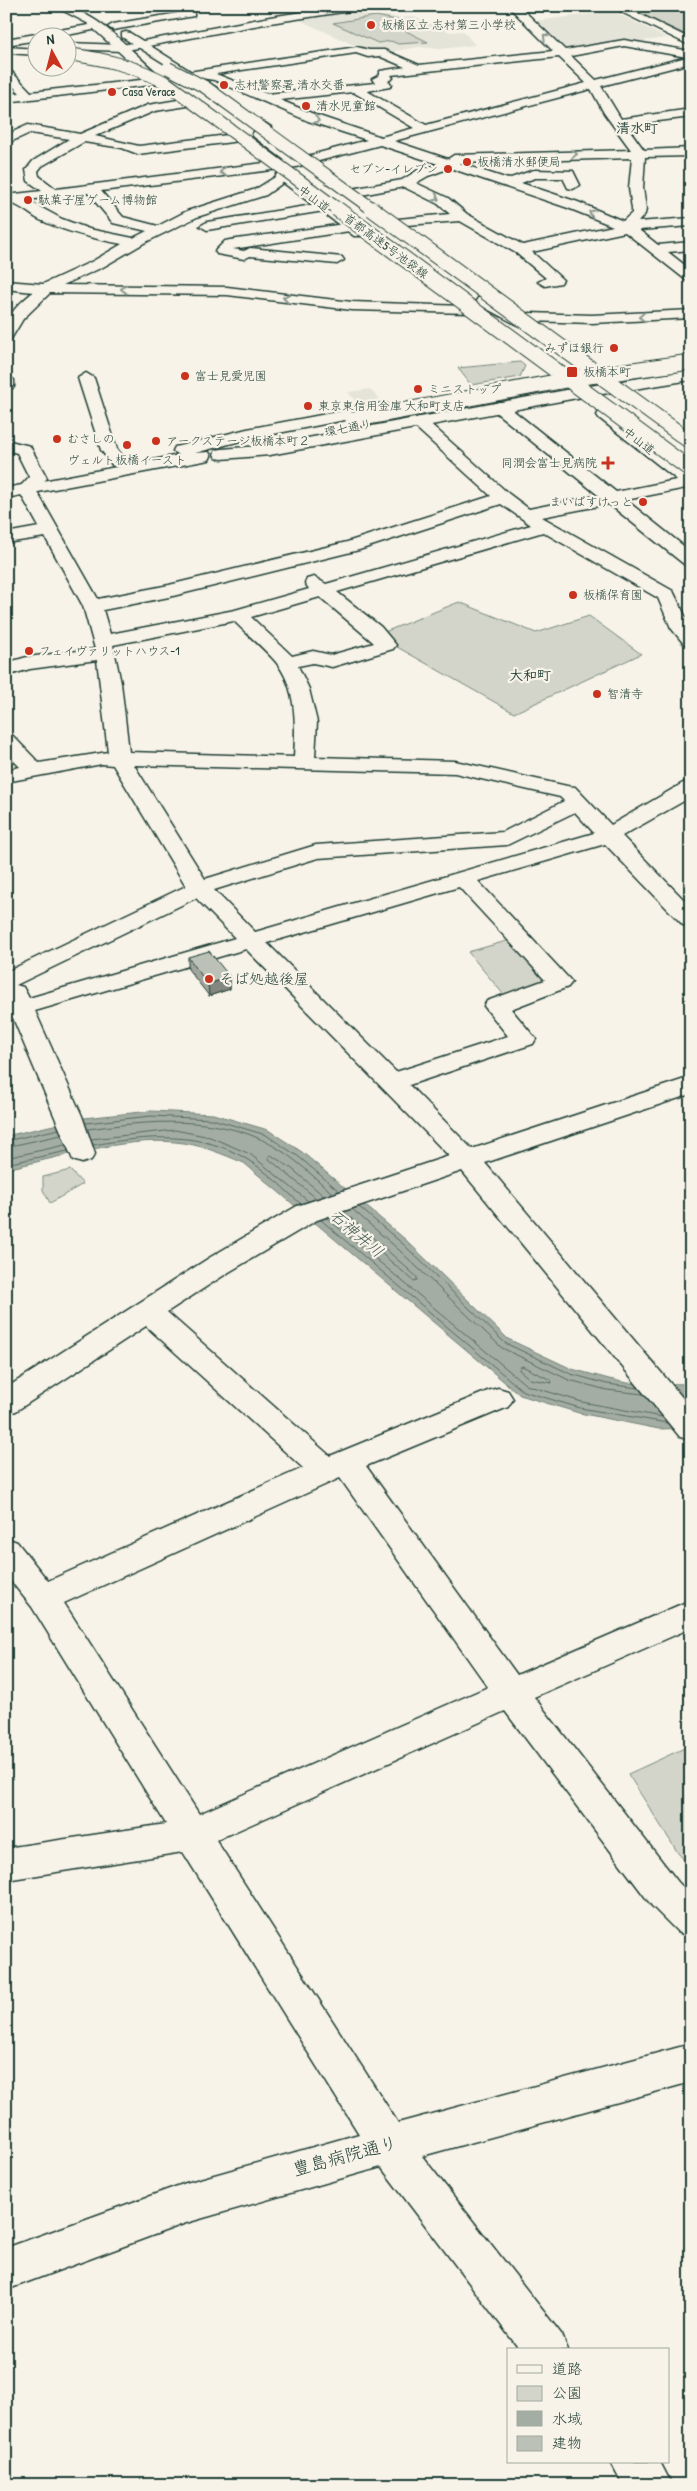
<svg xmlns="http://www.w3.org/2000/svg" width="697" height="2491" viewBox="0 0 697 2491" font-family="'Patrick Hand','Klee One',sans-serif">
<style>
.built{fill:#e5e4d9}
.green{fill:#d3d5ca;stroke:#79897f}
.water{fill:#a4ada3;stroke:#6f8077}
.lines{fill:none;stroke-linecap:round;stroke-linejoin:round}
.shore{stroke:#546a60;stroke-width:1}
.minor-casing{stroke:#1f3d34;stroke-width:3}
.major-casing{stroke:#1f3d34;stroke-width:3}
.highway-casing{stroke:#1f3d34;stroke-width:3}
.minor{fill:#f7f3e8;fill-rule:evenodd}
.major{fill:#f7f3e8;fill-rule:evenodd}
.highway{fill:#f7f3e8;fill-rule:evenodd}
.major-bridge-casing{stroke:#1f3d34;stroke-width:17;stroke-linecap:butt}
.highway-bridge-far1-casing{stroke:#1f3d34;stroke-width:14;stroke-linecap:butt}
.highway-bridge-casing{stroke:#1f3d34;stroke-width:17;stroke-linecap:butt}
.major-bridge{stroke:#f7f3e8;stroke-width:15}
.highway-bridge-far1{stroke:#f7f3e8;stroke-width:12}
.highway-bridge{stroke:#f7f3e8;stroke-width:15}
.wall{fill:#a1a69d;stroke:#1f3d34}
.shaded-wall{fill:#83877f;stroke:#1f3d34}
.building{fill:#bbc1b6;stroke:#1f3d34}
.oneway{stroke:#8b988e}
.poi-dot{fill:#c8321e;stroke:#f7f3e8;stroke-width:2}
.labels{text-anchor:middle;stroke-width:4.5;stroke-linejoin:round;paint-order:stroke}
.far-poi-label{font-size:12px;fill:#1f3d34;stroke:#f7f3e8;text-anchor:start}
.far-street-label{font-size:12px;fill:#1f3d34;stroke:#f7f3e8}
.far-neighbourhood-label{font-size:14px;font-weight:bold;fill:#1f3d34;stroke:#f7f3e8}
.poi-label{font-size:15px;fill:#1f3d34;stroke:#f7f3e8;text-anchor:start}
.water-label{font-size:16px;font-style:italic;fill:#405950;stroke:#f7f3e8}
.near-street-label{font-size:18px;fill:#1f3d34;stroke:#f7f3e8}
</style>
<rect width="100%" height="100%" fill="#f7f3e8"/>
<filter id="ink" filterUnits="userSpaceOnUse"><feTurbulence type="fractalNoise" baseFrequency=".02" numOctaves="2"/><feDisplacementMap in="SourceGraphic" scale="10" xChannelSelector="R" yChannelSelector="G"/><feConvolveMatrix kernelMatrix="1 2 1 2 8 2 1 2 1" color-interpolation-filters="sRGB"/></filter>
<g filter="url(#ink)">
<!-- built -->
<g class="built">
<path d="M354 9 399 18 414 17 450 32 463 31 475 45 441 49 418 47 390 52H369L295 18Z"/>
<path d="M613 11 667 38 566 51 536 21Z"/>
<path d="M370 389 380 399 357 403 348 392Z"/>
</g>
<!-- green -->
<g class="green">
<path d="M624 6H691V37Z"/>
<path d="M376 16 411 23 400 25 398 27 428 42 398 44 391 41 378 43 333 23Z"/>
<path d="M520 362 525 366 520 377 471 385 458 368Z"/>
<path d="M459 602 536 633 589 616 641 654 514 713 390 643 382 633Z"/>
<path d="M510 940 547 980 504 995 468 952Z"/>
<path d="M70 1170 83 1184 50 1203 43 1190V1177Z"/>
<path d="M691 1745V1868L678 1853 628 1774Z"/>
</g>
<!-- water -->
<path class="water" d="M151 1111 213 1114 268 1130 302 1152 406 1240 508 1339 572 1369 609 1379 627 1383 691 1384V1428L659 1429 579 1413 520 1395 244 1163C222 1154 200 1144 175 1142 124 1137 57 1158 6 1169V1136L84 1118Z"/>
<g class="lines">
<!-- shore -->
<g class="shore">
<path d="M86 1123 151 1116 212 1119 266 1135 299 1157 339 1191"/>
<path d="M88 1129C148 1121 218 1114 272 1145 295 1158 313 1176 332 1193"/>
<path d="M91 1139 175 1130 210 1137 250 1154 308 1201"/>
<path d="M6 1141 59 1129"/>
<path d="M93 1145C145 1136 201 1130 248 1160 268 1172 284 1189 301 1204"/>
<path d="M6 1147 61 1135"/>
<path d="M6 1158 65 1145"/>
<path d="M6 1164 68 1151"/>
<path d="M316 1198 269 1159V1156L271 1155 291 1168 324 1196"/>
<path d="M359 1207 403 1244 505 1343 571 1374 607 1384 638 1388"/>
<path d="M352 1209 398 1249 502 1348 569 1380 607 1390 643 1394"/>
<path d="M336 1215 414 1281 417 1280V1277L344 1212"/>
<path d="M327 1218 526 1385 582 1402 662 1417"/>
<path d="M321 1220 523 1391 580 1408 667 1423"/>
<path d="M522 1366 551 1380 552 1383 530 1379 519 1370Z"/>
</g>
<!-- minor casing -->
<g class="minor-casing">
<g id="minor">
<path d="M340 6H368L363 9 270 23 122 51 68 49V43L122 45 270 17Z"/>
<path d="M508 6H519L565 50 624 40 691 51V63L601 86 621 119 691 109V117L626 125 644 150 691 148V156L645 157 643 188 646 209 645 214 638 222 691 218V226L639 230 658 245 691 242V250L668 252 691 270V281L686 280 625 232 532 252 563 280 561 283 545 286 538 282 546 278 516 253 460 221 393 226 391 223 393 220 398 219 450 214 438 204 404 187 356 196 351 195 349 192 351 189 402 180 418 170 438 164 380 145 296 167 101 191 123 217 158 226 187 211 256 189 280 174 285 173 291 177 266 195 197 217 144 243 103 267 63 285 227 287 352 302 463 306 470 310 468 313 352 310 227 295 50 293 23 319 11 339 6 340C6 315 14 308 33 292L6 289V281L43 284 93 261 122 244C94 239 66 232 40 220 30 215 17 202 6 203V195L42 191 28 181 26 170 33 161 69 139 30 133 6 144V135L28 125 80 134 148 105 190 98 194 99V105L155 111 95 136 139 146 236 134 242 138 240 141 138 154 122 148 84 142 42 166 38 171 39 176 56 189 296 159 367 140 308 121 214 80 188 76V72L357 47 369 50H384L419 65 553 51ZM624 46 687 57 596 80 571 56ZM356 53 368 57 379 56 405 67 380 71V75L372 79 375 83 267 94 216 74ZM559 57 586 83 426 125 367 91 390 87 392 85 388 81 393 78 391 75ZM591 89 604 113 631 150 454 155 448 159 394 141ZM353 92 414 128 381 137 316 115 280 100ZM632 158 629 188 632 209V213L623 221 578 202 521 183 535 178H563L568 188 573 189 580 185 573 171 534 170 508 179 459 163ZM450 168 568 208 613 226 523 245 467 214 448 198 416 183 428 176ZM88 193 113 223 147 231 133 238 89 229 62 219 27 200Z"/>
<path d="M609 6H623L691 39V46Z"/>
<path d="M190 11 194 12V16L113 30 108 27 113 24Z"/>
<path d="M89 25 93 26V30L52 38H38V40L6 45V39Z"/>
<path d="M6 69 10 70 31 92 159 78 165 81 159 84 6 102V94L20 93 6 79Z"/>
<path d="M325 203 332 207 330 210 207 230 200 226 207 222Z"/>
<path d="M351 223 356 224 358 227 356 230 233 249 244 251 250 248 342 257 344 260 337 264 250 256 244 259 217 254 215 251 225 241 230 240Z"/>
<path d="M691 310V318L592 323 529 321 522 317 529 313 592 315Z"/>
<path d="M86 373 94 378 117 449 127 462 125 466H113L101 450 78 378Z"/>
<path d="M6 375 14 380V387L6 392Z"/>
<path d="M499 402 505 404 616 492 691 477V487L626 500 691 552V566L685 565 609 504 542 517 673 591 691 628V646L684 644 671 628 658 598 543 532 337 592 381 627 396 645 393 649 332 667 313 663 298 666 309 689 317 722 315 757 455 761 567 786 575 787 611 825 683 783 691 782V797L622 836 691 907V927L683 925 605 844 478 881 572 982 568 987 511 1009 536 1039 533 1044 409 1085 472 1149 691 1077V1094L485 1163 691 1408V1440L680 1437 462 1171 317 1220 229 1272 167 1312 330 1456 488 1391 498 1388 508 1391 513 1399 508 1407 366 1466 517 1675 691 1600V1628L534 1697 678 1882 691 1895V1937L678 1932 652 1906 505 1711 216 1840 398 2123 691 2044V2082L422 2156 562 2335 568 2350H520L381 2167 186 2223 6 2290V2248L186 2183 359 2134 183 1852 6 1880V1848L166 1824 32 1607 6 1575V1538L17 1542 48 1581 303 1468 146 1326 16 1411 6 1414V1388L209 1258 297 1206 449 1156 246 949 35 1011 82 1116 95 1154 91 1160 82 1163 73 1160 13 1018 6 1019V972L186 886 113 765 102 764 6 782V770L20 767 6 753V734L13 736 39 763 108 752 97 660 30 669 6 676V663L27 657 95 649 83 606 45 537 6 543V533L39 527 18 489 29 477 17 453 6 450V440L30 446 32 450 47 478 36 490 98 599 169 585 347 542 491 496 413 425 411 422 419 417 425 419 509 494 529 509 598 495 493 410 491 407 493 404ZM501 504 531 525 326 584 314 577 307 579 305 583 309 589 235 610 110 634 103 610 169 597 359 550ZM320 597 374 643 331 655 313 651 292 656 251 617ZM234 621C248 635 264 648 276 662 297 688 296 726 294 757L129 752 121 683 113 645ZM134 765 455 773 560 797 564 801 503 832 316 845 205 879ZM575 812 594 833 255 932 214 890 318 858 507 845ZM459 887 545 980 487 1001 484 1006 508 1036 396 1072 267 943ZM196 898 235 938 29 998 23 987 16 985ZM340 1478 488 1687 199 1814 64 1603Z"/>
<path d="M611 2462H660L672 2485H623Z"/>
</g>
</g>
<!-- major casing -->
<g class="major-casing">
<g id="major">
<path d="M691 370V380L577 398 270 455 222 459 216 458 214 454 216 450 222 449 270 445 577 388Z"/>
<path d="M385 403 393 408 391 411 248 439 195 453 209 452 211 456 209 460 6 498V488L179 455 173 451 175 447 247 429Z"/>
</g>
</g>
<!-- highway casing -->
<g class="highway-casing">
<g id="highway">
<path d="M54 6C99 6 137 61 173 86V90H165L149 79 87 23Z"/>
<path d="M126 32 130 33 217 88 215 90H207L122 37V33Z"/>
<path d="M6 47 38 49V55L6 53Z"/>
<path d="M265 123 271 127 265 134 297 157 299 160 297 166H287L286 161 254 137 252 134 261 124Z"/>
<path d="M282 171 364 230 366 233 364 236H354L277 178 276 175Z"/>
<path d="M483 297 529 320 531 323 529 326H519L478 304 476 301 478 298Z"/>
<path d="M605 410 611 412 691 474V487L685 486 599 418 597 415 599 412Z"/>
</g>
</g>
<!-- minor -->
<use href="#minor" class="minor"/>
<!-- major -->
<use href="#major" class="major"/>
<!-- highway -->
<use href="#highway" class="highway"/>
<!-- major-bridge casing -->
<g class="major-bridge-casing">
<path id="major-bridge" d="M353 420 582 377 691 362"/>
</g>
<!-- highway-bridge-far1 casing -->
<g class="highway-bridge-far1-casing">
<g id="highway-bridge-far1">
<path d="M68 54C104 59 136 66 168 84L339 210"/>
<path d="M168 68 205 87 374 210"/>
</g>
</g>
<!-- highway-bridge casing -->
<g class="highway-bridge-casing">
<g id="highway-bridge">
<path d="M337 209 691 470"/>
<path d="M372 209 691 442"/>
</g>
</g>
<!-- major-bridge -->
<use href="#major-bridge" class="major-bridge"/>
<!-- highway-bridge-far1 -->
<use href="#highway-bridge-far1" class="highway-bridge-far1"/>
<!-- highway-bridge -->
<use href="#highway-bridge" class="highway-bridge"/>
</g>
<!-- wall -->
<path class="wall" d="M188 957 230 977V989L209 996 188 969Z"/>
<!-- shaded-wall -->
<path class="shaded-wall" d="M230 977V989L209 996 208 984Z"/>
<!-- building -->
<path class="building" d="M209 951 230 977 208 984 188 957Z"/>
<!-- one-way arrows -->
<defs><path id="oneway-chevron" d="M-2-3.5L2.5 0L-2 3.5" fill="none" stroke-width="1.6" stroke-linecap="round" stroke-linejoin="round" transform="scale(1.25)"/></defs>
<g class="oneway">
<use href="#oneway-chevron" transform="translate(546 37) rotate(-135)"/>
<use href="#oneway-chevron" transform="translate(316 120) rotate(19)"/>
<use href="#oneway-chevron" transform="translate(574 154) rotate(-1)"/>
<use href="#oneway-chevron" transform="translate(223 172) rotate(174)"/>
<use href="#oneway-chevron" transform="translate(436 198) rotate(27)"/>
<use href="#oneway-chevron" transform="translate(592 213) rotate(-158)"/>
<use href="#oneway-chevron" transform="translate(124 289) rotate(-180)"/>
<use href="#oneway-chevron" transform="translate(286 298) rotate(-172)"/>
<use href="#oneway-chevron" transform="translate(642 317) rotate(177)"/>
</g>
</g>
<!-- markers -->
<g class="poi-dot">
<circle cx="371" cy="25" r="5"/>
<circle cx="224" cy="85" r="5"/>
<circle cx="112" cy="92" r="5"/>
<circle cx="306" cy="106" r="5"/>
<circle cx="467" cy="162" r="5"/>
<circle cx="448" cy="169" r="5"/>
<circle cx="28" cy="200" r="5"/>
<circle cx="614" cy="348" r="5"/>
<rect x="566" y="366" width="12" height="12" rx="2.5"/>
<circle cx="185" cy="376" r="5"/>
<circle cx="418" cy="389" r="5"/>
<circle cx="308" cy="406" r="5"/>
<circle cx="57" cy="439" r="5"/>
<circle cx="156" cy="441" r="5"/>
<circle cx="127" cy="445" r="5"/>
<path d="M605.5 455.5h5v5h5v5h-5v5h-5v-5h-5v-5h5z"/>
<circle cx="643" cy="502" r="5"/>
<circle cx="573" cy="595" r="5"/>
<circle cx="29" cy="651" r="5"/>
<circle cx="597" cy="694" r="5"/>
<circle cx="209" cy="979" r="5"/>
</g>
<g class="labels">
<!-- far-poi labels -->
<g class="far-poi-label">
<text x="381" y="29">板橋区立 志村第三小学校</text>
<text x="234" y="89">志村警察署 清水交番</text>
<text x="122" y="96">Casa Verace</text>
<text x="316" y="110">清水児童館</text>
<text x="477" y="166">板橋清水郵便局</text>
<text x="438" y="173" text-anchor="end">セブン-イレブン</text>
<text x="38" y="204">駄菓子屋ゲーム博物館</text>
<text x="604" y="352" text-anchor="end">みずほ銀行</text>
<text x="583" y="376">板橋本町</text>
<text x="195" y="380">富士見愛児園</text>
<text x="428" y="393">ミニストップ</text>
<text x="318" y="410">東京東信用金庫 大和町支店</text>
<text x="67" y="443">むさしの</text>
<text x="166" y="445">アークステージ板橋本町２</text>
<text x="127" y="464" text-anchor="middle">ヴェルト板橋イースト</text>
<text x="597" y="467" text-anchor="end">同潤会富士見病院</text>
<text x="633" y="506" text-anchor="end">まいばすけっと</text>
<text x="583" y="599">板橋保育園</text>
<text x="39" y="655">フェイヴァリットハウス-1</text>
<text x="607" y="698">智清寺</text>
</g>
<!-- far-street labels -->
<g class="far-street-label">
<text transform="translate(314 199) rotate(37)" y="4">中山道</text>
<text transform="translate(386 246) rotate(36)" y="4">首都高速5号池袋線</text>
<text transform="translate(348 428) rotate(-11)" y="4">環七通り</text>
<text transform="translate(639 441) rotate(38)" y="4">中山道</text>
</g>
<!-- far-neighbourhood labels -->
<g class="far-neighbourhood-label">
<text x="637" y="133">清水町</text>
<text x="530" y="680">大和町</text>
</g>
<!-- poi labels -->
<g class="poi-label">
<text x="219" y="984">そば処越後屋</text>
</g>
<!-- water labels -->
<g class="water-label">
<text transform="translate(357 1233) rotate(40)" y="6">石神井川</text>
</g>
<!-- near-street labels -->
<g class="near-street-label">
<text transform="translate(345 2156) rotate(-15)" y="6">豊島病院通り</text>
</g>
</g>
<!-- margin -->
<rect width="697" height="2491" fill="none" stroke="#f7f3e8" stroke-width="25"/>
<rect x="12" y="12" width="672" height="2466" fill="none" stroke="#1f3d34" stroke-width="2" filter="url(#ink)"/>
<!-- legend -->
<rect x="507" y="2348" width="162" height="115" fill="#f7f3e8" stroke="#a1aaa0"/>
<rect x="517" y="2365" width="25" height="8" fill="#f7f3e8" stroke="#a1aaa0"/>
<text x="552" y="2374" font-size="15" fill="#1f3d34">道路</text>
<rect x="517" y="2386" width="25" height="15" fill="#d3d5ca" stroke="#a1aaa0"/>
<text x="552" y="2398" font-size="15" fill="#1f3d34">公園</text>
<rect x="517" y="2411" width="25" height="15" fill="#a4ada3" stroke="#a1aaa0"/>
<text x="552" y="2424" font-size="15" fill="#1f3d34">水域</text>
<rect x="517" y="2436" width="25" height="15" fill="#bbc1b6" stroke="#a1aaa0"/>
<text x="552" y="2448" font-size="15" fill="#1f3d34">建物</text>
<!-- north arrow -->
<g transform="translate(52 52) rotate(353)"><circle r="24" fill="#f7f3e8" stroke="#a1aaa0"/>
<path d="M0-4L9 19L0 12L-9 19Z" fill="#c8321e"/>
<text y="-8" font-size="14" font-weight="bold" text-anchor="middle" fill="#1f3d34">N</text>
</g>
</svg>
